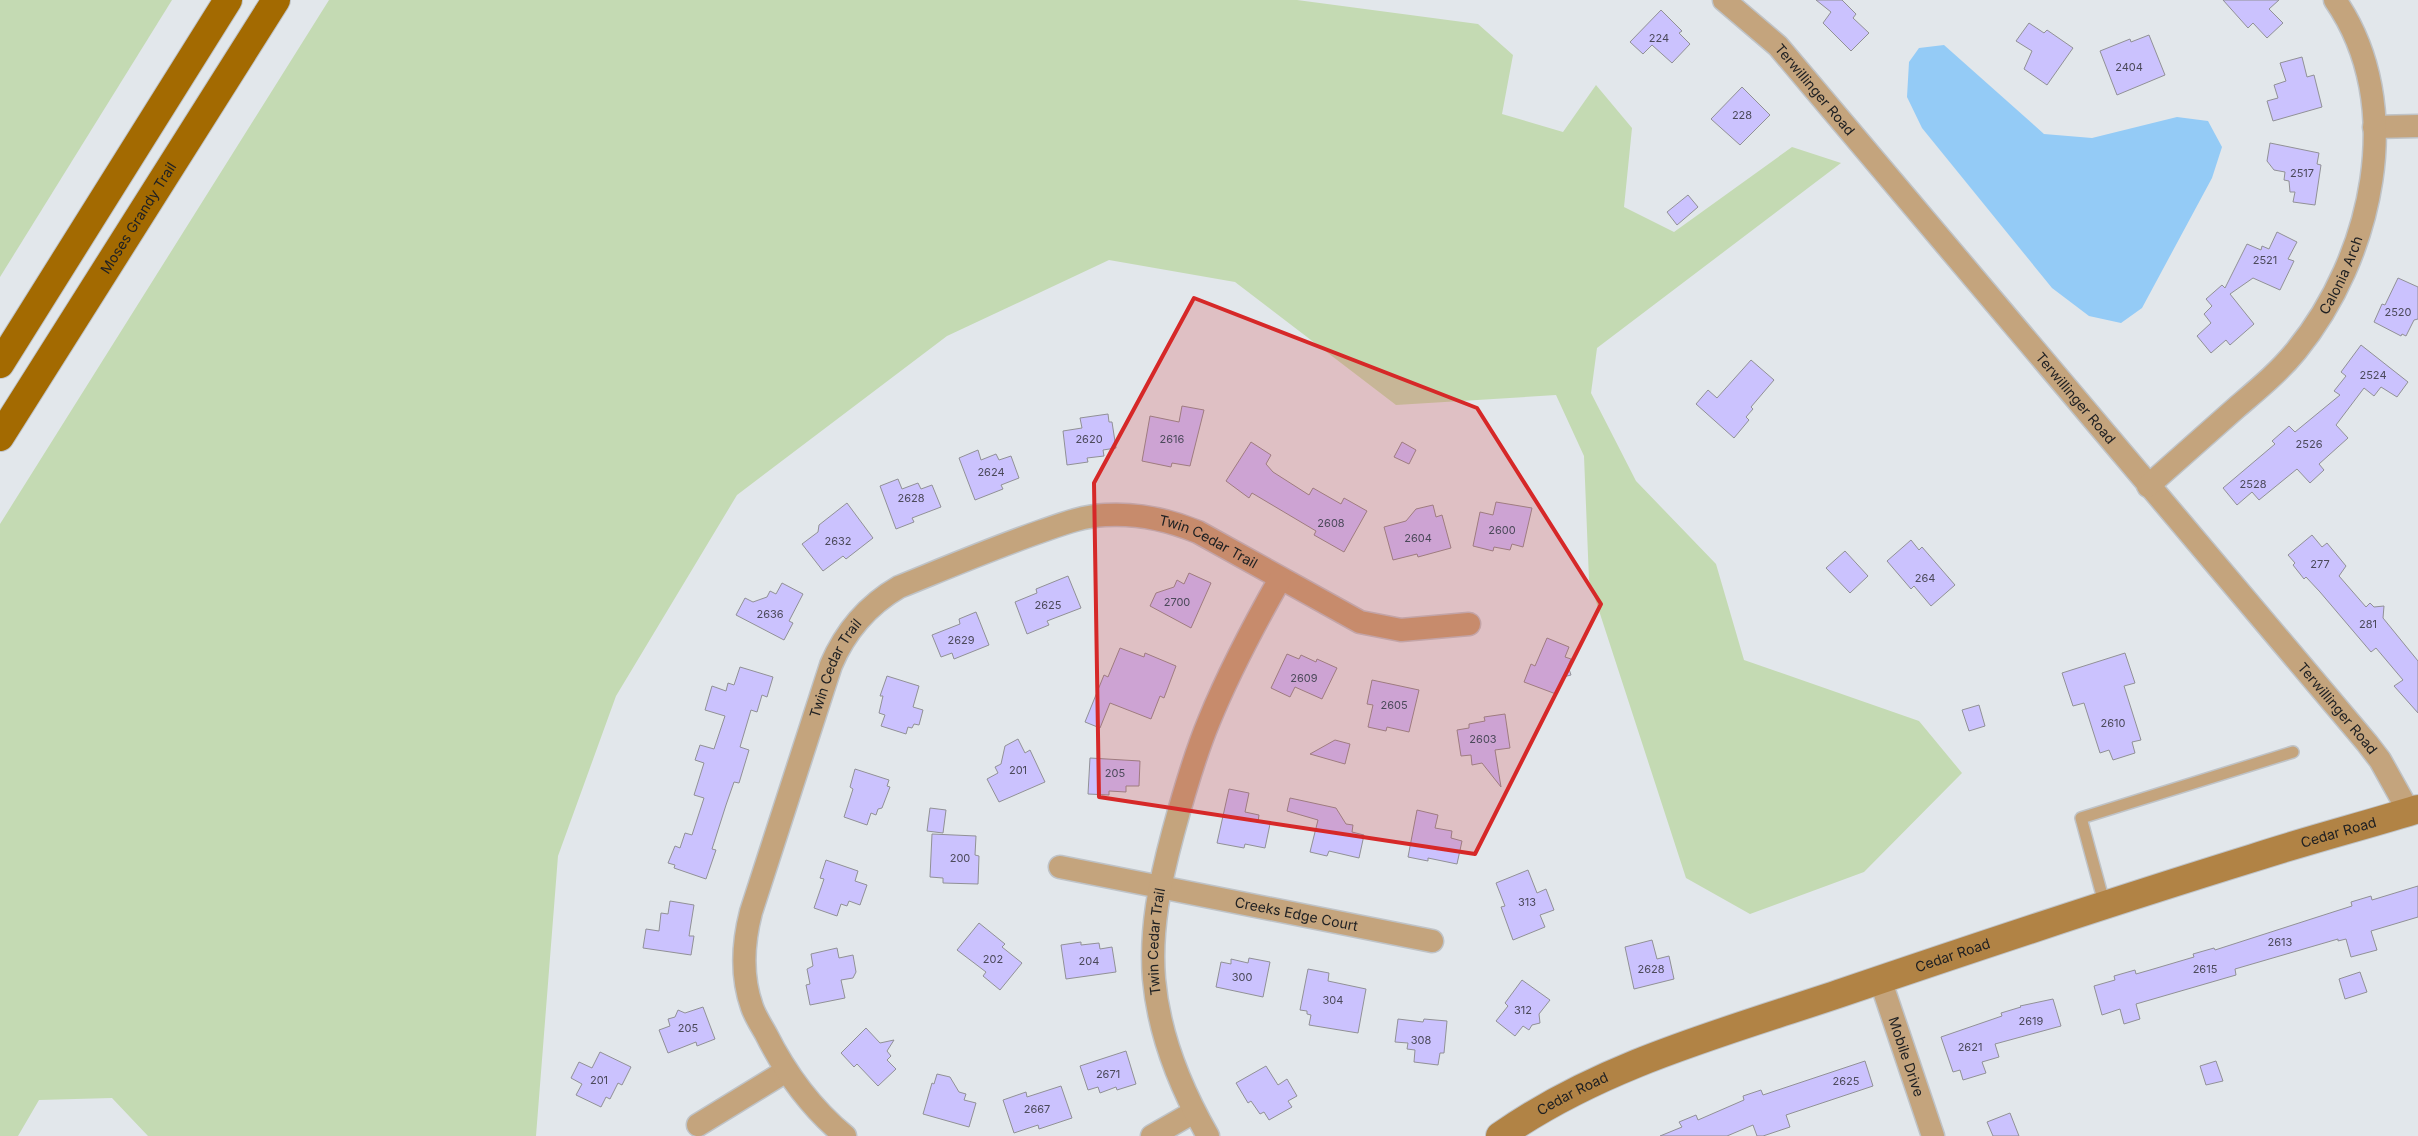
<svg xmlns="http://www.w3.org/2000/svg" width="2418" height="1136" viewBox="0 0 2418 1136" font-family="Inter,sans-serif">
<style>
.green{fill:#c4dab3}
.water{fill:#94cbf6}
.building{fill:#cbc2fe;stroke:#919196}
.lines{fill:none;stroke-linecap:round;stroke-linejoin:round}
.lane-casing{stroke:#bfc3c7;stroke-width:14}
.street-casing{stroke:#bfc3c7;stroke-width:25}
.secondary-casing{stroke:#bfc3c7;stroke-width:30}
.primary-casing{stroke:#bfc3c7;stroke-width:30}
.lane{stroke:#c4a47d;stroke-width:11}
.street{stroke:#c4a47d;stroke-width:22}
.secondary{stroke:#b18345;stroke-width:28}
.primary{stroke:#a36a01;stroke-width:28}
.marked{fill:#d62828;fill-opacity:0.2;stroke:#d62828;stroke-width:4;stroke-linejoin:round}
.labels{text-anchor:middle;stroke-width:4;stroke-linejoin:round;paint-order:stroke}
.number-label{font-size:11px;fill:#4b495a}
.street-label{font-size:14px;fill:#202123;stroke:#eff4f8}
</style>
<rect width="100%" height="100%" fill="#e2e7eb"/>
<!-- green -->
<g class="green">
<path d="M0 0H172L0 277Z"/>
<path d="M329 0H1297L1478 24 1513 55 1502 114 1563 132 1596 85 1632 128 1624 207 1674 232 1792 147 1841 163 1597 348 1591 393 1636 481 1716 564 1744 660 1919 721 1962 773 1864 872 1750 914 1686 878 1589 580 1584 456 1556 395 1396 405 1235 282 1109 260 947 336 737 495 616 696 558 856 536 1136H148L112 1098 39 1100 18 1136H0V524Z"/>
</g>
<!-- water -->
<path class="water" d="M1944 45 2044 134 2092 138 2177 117 2208 121 2222 147 2212 178 2142 308 2121 323 2089 316 2052 288 1922 128 1907 97 1909 62 1919 48Z"/>
<!-- building -->
<g class="building">
<path d="M1816 0H1842L1856 14 1853 18 1869 33 1851 51 1823 23 1831 12Z"/>
<path d="M2223 0H2279L2269 9 2283 23 2267 38 2253 23 2248 28Z"/>
<path d="M1661 10 1682 31 1679 33 1690 44 1672 63 1652 45 1643 54 1630 42Z"/>
<path d="M2029 23 2044 33 2047 30 2073 48 2047 85 2024 69 2032 51 2016 41Z"/>
<path d="M2149 35 2165 75 2117 95 2100 51 2130 39 2131 42Z"/>
<path d="M2302 57 2307 77 2314 75 2322 107 2273 121 2267 101 2278 98 2274 85 2286 81 2280 63Z"/>
<path d="M1742 87 1770 115 1740 145 1711 119Z"/>
<path d="M2270 143 2319 153 2317 164 2321 165 2315 205 2293 202 2295 192H2290L2289 181 2284 180 2285 172 2274 170 2267 161Z"/>
<path d="M1688 195 1698 207 1677 225 1667 212Z"/>
<path d="M2277 232 2297 242 2288 259 2294 261 2280 290 2253 278 2230 294 2254 324 2230 345 2226 340 2211 353 2197 336 2211 323 2204 314 2212 306 2206 299 2222 285 2225 288 2247 244 2261 250 2262 246 2269 249Z"/>
<path d="M2398 278 2418 287V319L2414 320 2406 336 2402 334 2401 336 2374 322 2382 304 2385 305Z"/>
<path d="M2361 345 2408 382 2397 397 2381 387 2374 396 2364 388 2336 425 2348 438 2319 464 2324 470 2310 483 2297 469 2259 500 2252 492 2237 505 2223 488 2275 444 2272 441 2289 426 2295 432 2340 395 2334 391 2346 376 2341 372Z"/>
<path d="M1751 360 1774 380 1751 407 1753 409 1746 417 1749 420 1734 438 1696 404 1708 390 1717 398Z"/>
<path d="M1182 406 1204 410 1190 466 1172 463 1171 467 1142 461 1150 416 1179 422Z"/>
<path d="M1108 414 1109 422H1112L1116 448 1103 450 1104 456 1087 458 1088 462 1067 465 1063 431 1082 428 1080 418Z"/>
<path d="M1251 442 1271 455 1266 464 1273 472 1309 495 1313 488 1341 504 1344 498 1367 511 1344 552 1314 535 1316 531 1252 493 1249 498 1226 481Z"/>
<path d="M1402 442 1416 450 1409 464 1394 457Z"/>
<path d="M978 450 981 460 996 454 999 460 1011 456 1019 478 1001 485 1003 489 975 500 959 458Z"/>
<path d="M898 479 902 489 918 483 921 489 932 485 941 507 912 518 914 522 896 529 880 486Z"/>
<path d="M1496 502 1532 508 1523 547 1512 544 1510 550 1494 547 1493 551 1473 546 1480 512 1493 515Z"/>
<path d="M847 503 873 538 846 559 843 556 823 571 802 544 818 532 819 525Z"/>
<path d="M1433 505 1436 517 1442 515 1451 548 1418 557 1417 554 1393 560 1384 527 1406 521 1416 509Z"/>
<path d="M2312 535 2322 547 2327 543 2346 566 2339 576 2366 607 2370 603 2374 607 2384 606 2383 618 2418 661V713L2394 686 2403 680 2376 648 2371 652 2320 592 2306 577 2304 579 2293 565 2295 563 2288 555Z"/>
<path d="M1911 540 1919 550 1922 547 1955 585 1931 606 1914 586 1911 589 1887 561Z"/>
<path d="M1845 551 1868 576 1850 593 1826 568Z"/>
<path d="M1189 573 1211 583 1191 628 1150 606 1156 593 1174 587 1177 580 1184 584Z"/>
<path d="M1068 576 1081 608 1047 621 1049 625 1027 634 1015 602 1037 593 1036 589Z"/>
<path d="M782 583 803 594 789 621 793 623 784 640 736 615 745 598 753 602 767 597 770 591 776 594Z"/>
<path d="M976 612 989 645 954 659 952 653 941 657 932 635 960 624 959 619Z"/>
<path d="M1547 638 1569 647 1565 657 1571 659 1568 666 1571 675 1563 677 1556 694 1524 682 1531 664 1535 666Z"/>
<path d="M1120 648 1144 657 1145 653 1176 666 1164 698 1160 696 1151 719 1110 703 1100 728 1085 722 1104 675 1108 677Z"/>
<path d="M2125 653 2135 683 2124 686 2141 740 2132 742 2135 753 2113 760 2109 750 2100 753 2084 703 2073 706 2062 673Z"/>
<path d="M1287 654 1299 659 1301 655 1316 662 1317 659 1337 668 1322 699 1295 687 1290 697 1271 688Z"/>
<path d="M740 667 773 677 767 697 762 695 757 712 751 710 740 747 749 750 739 783 734 782 726 805 712 849 716 850 706 879 674 868 675 865 668 863 675 846 680 848 685 833 692 835 704 798 694 795 704 763 695 760 700 745 714 749 725 716 705 710 712 686 726 691 728 683 734 685Z"/>
<path d="M887 676 919 686 913 707 923 710 919 725 914 724 912 728 908 727 906 734 881 726 885 715 879 713 883 696H880Z"/>
<path d="M1372 680 1419 690 1409 732 1387 727 1386 731 1368 727 1373 705 1367 704Z"/>
<path d="M1979 705 1985 726 1969 731 1962 710Z"/>
<path d="M1505 714 1510 748 1495 750 1501 787 1482 763 1472 765 1471 755 1461 756 1457 730 1469 728V724L1485 721 1484 717Z"/>
<path d="M1018 739 1025 753 1030 750 1045 782 999 802 987 779 998 773 995 767 1001 764 1005 746Z"/>
<path d="M1335 740 1350 744 1345 764 1310 754Z"/>
<path d="M1090 758 1140 761 1139 786H1126V792L1109 791V795L1088 794Z"/>
<path d="M855 769 889 780 887 786 890 787 882 808 878 809 876 815 871 813 867 825 844 817 853 789 850 787Z"/>
<path d="M1229 789 1249 793 1245 812 1259 815 1258 822 1270 824 1265 848 1245 844 1244 848 1217 843Z"/>
<path d="M1290 798 1336 808 1346 824 1353 825 1352 832 1364 835 1359 858 1329 851 1327 856 1310 852 1318 820 1287 811Z"/>
<path d="M930 808 946 810 943 833 927 831Z"/>
<path d="M1417 810 1438 815 1435 828 1452 831 1451 838 1462 841 1457 864 1428 858V861L1408 857Z"/>
<path d="M932 834 976 836 975 855 979 856 978 884 943 883V878L930 877Z"/>
<path d="M826 860 858 871 855 881 867 885 860 905 849 901 847 906 841 904 837 916 814 908 824 879 820 878Z"/>
<path d="M1528 870 1537 893 1546 889 1554 910 1540 915 1545 927 1513 940 1501 907 1505 906 1496 883Z"/>
<path d="M2418 886V917L2371 931 2377 950 2351 957 2346 939 2338 941V939L2235 969 2236 975 2136 1004 2140 1019 2124 1024 2120 1009 2102 1015 2094 986 2115 980 2114 976 2135 970 2136 974 2150 970 2194 957 2193 954 2214 948 2215 950 2330 913 2352 906 2351 902 2371 896 2372 900Z"/>
<path d="M670 901 694 905 689 936H694L691 955 643 948 646 929 659 931 661 913 668 914Z"/>
<path d="M979 923 1005 944 1002 947 1022 963 1000 990 983 976 986 972 957 950Z"/>
<path d="M1652 940 1657 959 1669 956 1674 979 1634 989 1625 947Z"/>
<path d="M1081 942V945L1099 943 1100 949 1112 947 1116 972 1066 979 1061 945Z"/>
<path d="M837 948 839 958 853 955 856 972 853 978 841 980 845 998 810 1005 806 985 810 984 807 969 813 966 811 954Z"/>
<path d="M1249 958 1270 962 1263 997 1216 987 1221 962 1231 964V959L1248 963Z"/>
<path d="M1308 969 1329 973 1328 981 1366 989 1358 1033 1309 1025 1311 1015 1307 1014V1011L1300 1010Z"/>
<path d="M2360 972 2367 992 2345 999 2339 979Z"/>
<path d="M1522 980 1550 1000 1539 1014 1540 1023 1532 1025 1529 1030 1523 1026 1515 1036 1496 1021 1508 1006 1505 1003Z"/>
<path d="M2053 999 2061 1026 1995 1044 1999 1057 1982 1062 1986 1073 1963 1080 1960 1070 1953 1072 1941 1037 2002 1016 2001 1013 2021 1007 2020 1006Z"/>
<path d="M703 1007 715 1039 697 1046 696 1042 668 1053 659 1030 670 1026 668 1019 675 1017 678 1010 685 1013Z"/>
<path d="M1398 1019 1423 1022 1424 1019 1447 1021 1444 1053H1440L1438 1065 1414 1062 1415 1050 1407 1049 1408 1043 1395 1042Z"/>
<path d="M866 1028 880 1043 894 1040 887 1051 891 1056 887 1060 896 1069 878 1086 857 1064 854 1067 841 1053Z"/>
<path d="M1126 1051 1136 1084 1117 1090 1116 1087 1100 1093 1098 1087 1088 1090 1080 1066Z"/>
<path d="M600 1052 631 1067 622 1085 618 1083 610 1099 606 1097 601 1107 576 1095 582 1084 571 1078 579 1062 592 1068Z"/>
<path d="M1865 1061 1873 1086 1786 1115 1790 1127 1763 1136H1757L1753 1125 1727 1136H1660L1682 1127 1679 1122 1696 1115 1698 1120 1744 1100 1743 1096 1761 1090 1763 1095Z"/>
<path d="M2216 1061 2223 1081 2206 1085 2200 1066Z"/>
<path d="M1266 1066 1278 1085 1287 1079 1297 1096 1288 1101 1292 1107 1269 1120 1264 1112 1260 1114 1251 1101 1248 1103 1236 1083Z"/>
<path d="M937 1074 950 1077 959 1092 966 1094 964 1100 976 1103 969 1127 923 1114 932 1083 934 1084Z"/>
<path d="M1061 1086 1072 1118 1039 1129 1038 1125 1014 1133 1003 1100 1026 1092 1027 1097Z"/>
<path d="M2010 1113 2019 1136H1993L1987 1122Z"/>
</g>
<g class="lines">
<!-- lane casing -->
<g class="lane-casing">
<path id="lane" d="M2105 906 2081 818 2293 752"/>
</g>
<!-- street casing -->
<g class="street-casing">
<g id="street">
<path id="s1" d="M1724 0 1778 46 2367 743 2380 760 2409 812"/>
<path d="M2374 127 2418 126"/>
<path id="s2" d="M2148 486C2177 460 2207 434 2236 408 2257 390 2278 373 2296 351 2372 258 2408 105 2335 0"/>
<path id="s3" d="M1060 867 1432 941"/>
<path id="s4" d="M1880 979 1933 1136"/>
<path d="M698 1125 786 1071"/>
<path id="s5" d="M845 1136C811 1108 786 1074 766 1034 761 1025 755 1016 752 1007 741 976 743 943 751 912L831 665C845 632 868 605 899 587 946 568 993 548 1042 531 1062 524 1083 516 1105 515 1137 513 1169 520 1198 532L1360 622 1401 630 1469 624"/>
<path d="M1152 1136 1194 1112"/>
<path id="s6" d="M1208 1136C1180 1087 1159 1036 1154 979 1150 930 1160 881 1173 833 1183 796 1194 757 1209 721 1229 672 1254 625 1280 579"/>
</g>
</g>
<!-- secondary casing -->
<g class="secondary-casing">
<g id="secondary">
<path id="s7" d="M1500 1136C1601 1065 1722 1033 1838 994 1976 947 2114 901 2253 858 2308 840 2363 826 2418 809"/>
</g>
</g>
<!-- primary casing -->
<g class="primary-casing">
<g id="primary">
<path d="M0 364 228 0"/>
<path id="s8" d="M0 437 276 0"/>
</g>
</g>
<!-- lane -->
<use href="#lane" class="lane"/>
<!-- street -->
<use href="#street" class="street"/>
<!-- secondary -->
<use href="#secondary" class="secondary"/>
<!-- primary -->
<use href="#primary" class="primary"/>
</g>
<!-- marked area -->
<path class="marked" d="M1194 298 1477 408 1601 604 1475 854 1099 797 1094 483Z"/>
<g class="labels">
<!-- number labels -->
<g class="number-label">
<text x="1659" y="42">224</text>
<text x="2129" y="71">2404</text>
<text x="1742" y="119">228</text>
<text x="2302" y="177">2517</text>
<text x="2265" y="264">2521</text>
<text x="2398" y="316">2520</text>
<text x="2373" y="379">2524</text>
<text x="1089" y="443">2620</text>
<text x="1172" y="443">2616</text>
<text x="2309" y="448">2526</text>
<text x="991" y="476">2624</text>
<text x="2253" y="488">2528</text>
<text x="911" y="502">2628</text>
<text x="1331" y="527">2608</text>
<text x="1502" y="534">2600</text>
<text x="1418" y="542">2604</text>
<text x="838" y="545">2632</text>
<text x="2320" y="568">277</text>
<text x="1925" y="582">264</text>
<text x="1177" y="606">2700</text>
<text x="1048" y="609">2625</text>
<text x="770" y="618">2636</text>
<text x="2368" y="628">281</text>
<text x="961" y="644">2629</text>
<text x="1304" y="682">2609</text>
<text x="1394" y="709">2605</text>
<text x="2113" y="727">2610</text>
<text x="1483" y="743">2603</text>
<text x="1018" y="774">201</text>
<text x="1115" y="777">205</text>
<text x="960" y="862">200</text>
<text x="1527" y="906">313</text>
<text x="2280" y="946">2613</text>
<text x="993" y="963">202</text>
<text x="1089" y="965">204</text>
<text x="1651" y="973">2628</text>
<text x="2205" y="973">2615</text>
<text x="1242" y="981">300</text>
<text x="1333" y="1004">304</text>
<text x="1523" y="1014">312</text>
<text x="2031" y="1025">2619</text>
<text x="688" y="1032">205</text>
<text x="1421" y="1044">308</text>
<text x="1970" y="1051">2621</text>
<text x="1108" y="1078">2671</text>
<text x="599" y="1084">201</text>
<text x="1846" y="1085">2625</text>
<text x="1037" y="1113">2667</text>
</g>
<!-- street labels -->
<g class="street-label">
<text dy="5" stroke="none"><textPath href="#s1" startOffset="128">Terwillinger Road</textPath></text>
<text dy="5" stroke="none"><textPath href="#s8" startOffset="259">Moses Grandy Trail</textPath></text>
<text dy="5" stroke="none"><textPath href="#s2" startOffset="289">Calonia Arch</textPath></text>
<text dy="5" stroke="none"><textPath href="#s1" startOffset="532">Terwillinger Road</textPath></text>
<text dy="5" stroke="none"><textPath href="#s5" startOffset="949">Twin Cedar Trail</textPath></text>
<text dy="5" stroke="none"><textPath href="#s5" startOffset="515">Twin Cedar Trail</textPath></text>
<text dy="5" stroke="none"><textPath href="#s1" startOffset="938">Terwillinger Road</textPath></text>
<text dy="5" stroke="none"><textPath href="#s7" startOffset="894">Cedar Road</textPath></text>
<text dy="5" stroke="none"><textPath href="#s3" startOffset="241">Creeks Edge Court</textPath></text>
<text dy="5" stroke="none"><textPath href="#s6" startOffset="205">Twin Cedar Trail</textPath></text>
<text dy="5" stroke="none"><textPath href="#s7" startOffset="489">Cedar Road</textPath></text>
<text dy="5" stroke="none"><textPath href="#s4" startOffset="82">Mobile Drive</textPath></text>
<text dy="5" stroke="none"><textPath href="#s7" startOffset="84">Cedar Road</textPath></text>
</g>
</g>
</svg>
